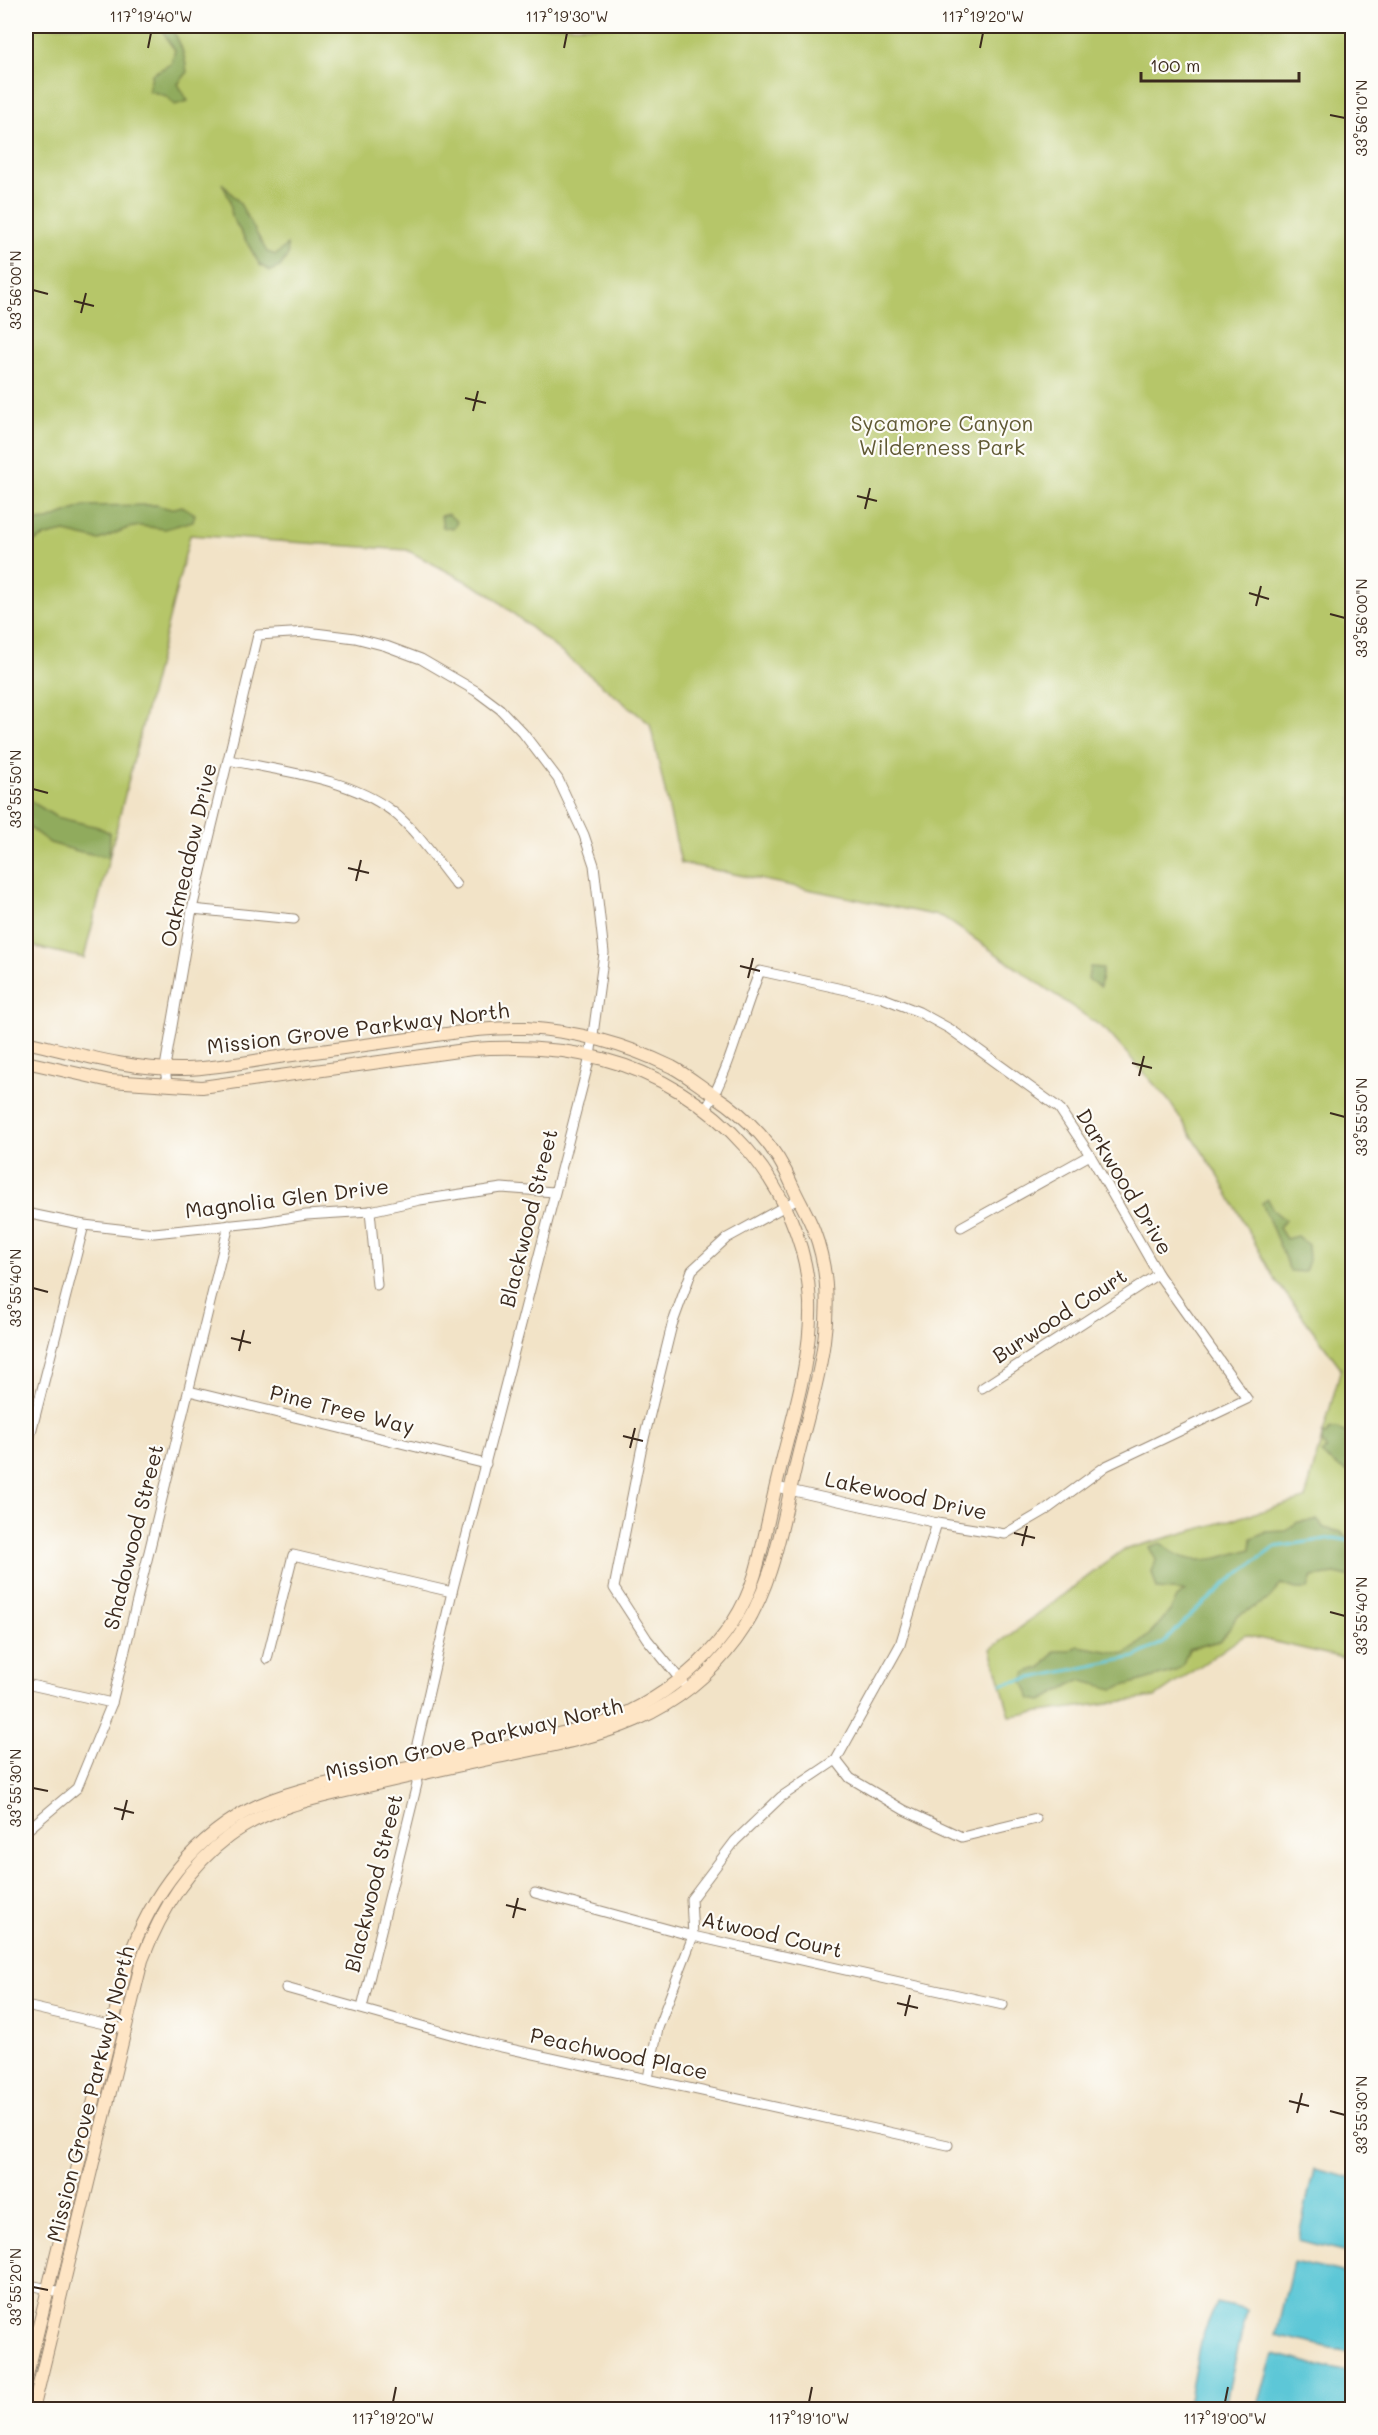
<svg xmlns="http://www.w3.org/2000/svg" width="1378" height="2435" viewBox="0 0 1378 2435" font-family="Mali,sans-serif">
<style>
.green{fill:#b6c669;stroke:#787844;stroke-width:1.5;fill-rule:evenodd}
.forest{fill:#90ab5d;stroke:#666a3e;stroke-width:1.5}
.water{fill:#5dc7d7;stroke:#4c787a;stroke-width:1.5}
.lines{fill:none;stroke-linecap:round;stroke-linejoin:round}
.stream{stroke:#5dc7d7;stroke-width:3}
.street-casing{stroke:#968672;stroke-width:11}
.secondary-casing{stroke:#968672;stroke-width:14}
.street{stroke:#fff;stroke-width:9}
.secondary{stroke:#fee5c5;stroke-width:12}
.ticks{fill:none;stroke:#3b2a1e;stroke-width:2}
.labels{text-anchor:middle;stroke-width:4.5;stroke-linejoin:round;paint-order:stroke}
.park-label{font-size:21px;fill:#605934;stroke:#fdfcf7}
.street-label{font-size:21px;fill:#3b2a1e;stroke:#fdfcf7}
.neatline{fill:none;stroke:#3b2a1e;stroke-width:2}
.ticks-label{font-size:15px;text-anchor:middle;fill:#3b2a1e}
</style>
<rect width="100%" height="100%" fill="#fdfcf7"/>
<filter id="ink" filterUnits="userSpaceOnUse"><feTurbulence type="fractalNoise" baseFrequency=".0167" numOctaves="2"/><feDisplacementMap in="SourceGraphic" scale="12" xChannelSelector="R" yChannelSelector="G"/><feConvolveMatrix kernelMatrix="1 2 1 2 8 2 1 2 1" color-interpolation-filters="sRGB"/></filter>
<filter id="wash" filterUnits="userSpaceOnUse"><feTurbulence type="fractalNoise" baseFrequency=".008" numOctaves="4" result="noise"/><feDisplacementMap in="SourceGraphic" scale="24" xChannelSelector="R" yChannelSelector="G"/><feGaussianBlur stdDeviation="1.35" result="paint"/><feColorMatrix in="noise" values="0 0 0 0 0 0 0 0 0 0 0 0 0 0 0 0 0 1.4 0 .05"/><feComposite in="paint" operator="in"/></filter>
<g filter="url(#wash)">
<rect width="100%" height="100%" fill="#f2e3c7"/>
<!-- green -->
<path class="green" d="M26 26H1352V1660L1245 1635 1155 1697 1010 1716 991 1649 1123 1550 1305 1499 1341 1368 1274 1278 1219 1177 1169 1101 1106 1030 943 917 681 863 650 724 488 593 407 550 190 535 84 958 26 945ZM1174 1619 1218 1641 1189 1649 1175 1671 1161 1675Z"/>
<!-- forest -->
<g class="forest">
<path d="M161 26H170C180 41 185 54 187 73L178 84 188 101 175 105 166 96 149 91 152 74 171 64 175 50 168 41Z"/>
<path d="M222 183 239 202 267 252 276 255 287 245 288 255 280 267 270 271 260 265 232 217 230 200Z"/>
<path d="M156 505 171 509 182 506 195 514 193 521 165 529 140 526 128 528 99 540 65 532 46 536 26 545V522L48 520 84 506Z"/>
<path d="M448 514 457 522 453 529 443 527 441 516Z"/>
<path d="M26 798 56 817 98 827 110 833 109 857 81 852 50 843 26 825Z"/>
<path d="M1090 967 1103 968 1100 987 1088 979Z"/>
<path d="M1268 1199 1273 1210 1285 1220 1279 1228 1286 1239 1297 1236 1308 1245 1309 1260 1305 1272 1290 1271 1262 1203Z"/>
<path d="M1330 1429H1338L1352 1436V1473L1338 1467 1321 1454 1326 1448 1322 1444V1434L1326 1435Z"/>
<path d="M1317 1520 1324 1528 1341 1532 1352 1542V1578L1335 1574 1312 1577 1308 1589H1296L1281 1584 1269 1599 1236 1617 1231 1627 1219 1641 1189 1649 1182 1666 1175 1671 1113 1689 1079 1680 1042 1701 1031 1699 1023 1681 1027 1672 1042 1667 1055 1651H1070L1078 1646 1125 1654 1137 1646 1153 1631 1170 1611 1177 1598 1185 1591 1157 1589 1152 1572 1156 1560 1149 1547 1161 1543C1190 1571 1217 1558 1251 1549L1252 1538 1265 1532 1286 1531 1298 1522Z"/>
</g>
<!-- water -->
<g class="water">
<path d="M1314 2169 1352 2178V2253L1298 2240Z"/>
<path d="M1293 2262 1352 2275V2353L1276 2335Z"/>
<path d="M1216 2303 1247 2310 1224 2409H1187L1200 2342Z"/>
<path d="M1273 2354 1352 2373V2409H1257Z"/>
</g>
<g class="lines">
<!-- stream -->
<path class="stream" d="M1002 1684 1135 1657 1164 1642 1197 1609 1217 1593 1226 1583 1275 1547 1333 1538 1352 1541"/>
</g>
</g>
<g filter="url(#ink)">
<g class="lines">
<!-- street casing -->
<g class="street-casing">
<g id="street">
<path d="M229 760C283 772 347 777 392 811 417 831 436 860 456 885"/>
<path d="M192 909 294 919"/>
<path d="M167 1084 165 1067 192 909 258 635 307 632 355 638 386 646 421 659 476 691 500 709 523 733 558 779 584 835 594 865 604 953 590 1057 452 1592 414 1757 417 1784 362 2008"/>
<path d="M706 1109C732 1066 741 1016 760 971L883 998 919 1012 950 1029 1059 1108 1090 1155 1158 1274 1247 1399 1106 1466 1046 1510 1005 1534 937 1523 776 1487"/>
<path d="M370 1211 377 1285"/>
<path d="M26 1213 84 1225 154 1233 263 1222 306 1215 370 1211 420 1200 502 1188 554 1192"/>
<path d="M961 1227 1090 1155"/>
<path d="M982 1388 1158 1274"/>
<path d="M189 1391 486 1464"/>
<path d="M26 1452 84 1225"/>
<path d="M267 1659 293 1555 452 1592"/>
<path d="M683 1683 647 1639 614 1588 641 1451 672 1325 692 1270 727 1238 798 1199"/>
<path d="M26 1684 112 1703"/>
<path d="M836 1760 850 1778 904 1810 962 1837 1036 1819"/>
<path d="M26 1831 77 1788 112 1703 229 1225"/>
<path d="M535 1893 693 1936 1003 2005"/>
<path d="M286 1988 479 2042 948 2145"/>
<path d="M26 2006 117 2027"/>
<path d="M648 2078 658 2028 693 1936 691 1899 735 1841 781 1797 836 1760 900 1645 937 1523"/>
<path d="M26 2284 61 2292"/>
</g>
</g>
<!-- secondary casing -->
<g class="secondary-casing">
<g id="secondary">
<path d="M26 1042C78 1054 131 1070 185 1069 218 1068 252 1061 285 1056 329 1050 372 1044 416 1038 452 1033 489 1027 526 1028 576 1031 627 1045 672 1067 687 1075 700 1086 714 1095 748 1117 777 1148 792 1185 799 1201 808 1215 814 1231 827 1265 829 1305 824 1341 819 1384 804 1427 795 1469 781 1529 773 1589 736 1640 673 1725 594 1737 498 1757 452 1767 406 1777 359 1788 314 1798 266 1808 228 1837 187 1868 160 1913 142 1960L33 2410"/>
<path d="M26 1062 110 1081 202 1087 472 1049C516 1046 560 1048 603 1059 714 1088 804 1185 810 1302 812 1358 793 1415 780 1469 771 1504 765 1540 755 1574 734 1645 670 1697 604 1723 541 1738 477 1753 413 1767 362 1777 307 1784 259 1805 194 1835 150 1895 128 1961L26 2379"/>
</g>
</g>
<!-- street -->
<use href="#street" class="street"/>
<!-- secondary -->
<use href="#secondary" class="secondary"/>
</g>
</g>
<!-- ticks -->
<path class="ticks" d="M148 48 151 33M564 48 567 33M980 48 983 33M1330 115 1345 118M33 290 48 294M74 301 94 306M81 313 86 293M465 398 486 403M473 411 478 391M857 496 877 501M865 509 870 488M1249 593 1269 599M1256 606 1261 586M1330 614 1345 618M33 789 48 793M348 868 369 873M356 881 361 860M740 966 760 971M748 978 753 958M1132 1063 1152 1068M1139 1076 1144 1056M1330 1113 1345 1117M33 1288 48 1292M231 1338 251 1343M239 1351 244 1330M623 1436 643 1441M630 1448 635 1428M1014 1533 1035 1538M1022 1546 1027 1526M1330 1612 1345 1616M33 1788 48 1791M114 1808 134 1813M122 1820 127 1800M506 1905 526 1910M513 1918 518 1898M897 2003 918 2008M905 2016 910 1995M1289 2101 1309 2106M1330 2111 1345 2115M1297 2113 1302 2093M33 2287 48 2290M393 2402 396 2387M809 2402 812 2387M1225 2402 1228 2387"/>
<g class="labels">
<!-- park labels -->
<g class="park-label">
<text x="942" y="431">Sycamore Canyon<tspan x="942" dy="24">Wilderness Park</tspan></text>
</g>
<!-- street labels -->
<g class="street-label">
<text transform="translate(189 855) rotate(-77)" y="7">Oakmeadow Drive</text>
<text transform="translate(358 1029) rotate(-7)" y="7">Mission Grove Parkway North</text>
<text transform="translate(1124 1182) rotate(59)" y="7">Darkwood Drive</text>
<text transform="translate(287 1199) rotate(-7)" y="7">Magnolia Glen Drive</text>
<text transform="translate(529 1218) rotate(-76)" y="7">Blackwood Street</text>
<text transform="translate(1060 1316) rotate(-33)" y="7">Burwood Court</text>
<text transform="translate(342 1410) rotate(14)" y="7">Pine Tree Way</text>
<text transform="translate(906 1496) rotate(12)" y="7">Lakewood Drive</text>
<text transform="translate(134 1537) rotate(-76)" y="7">Shadowood Street</text>
<text transform="translate(474 1740) rotate(-13)" y="7">Mission Grove Parkway North</text>
<text transform="translate(374 1883) rotate(-76)" y="7">Blackwood Street</text>
<text transform="translate(772 1935) rotate(13)" y="7">Atwood Court</text>
<text transform="translate(619 2054) rotate(12)" y="7">Peachwood Place</text>
<text transform="translate(91 2094) rotate(-76)" y="7">Mission Grove Parkway North</text>
</g>
</g>
<!-- margin -->
<rect width="1378" height="2435" fill="none" stroke="#fdfcf7" stroke-width="66"/>
<!-- scale -->
<path d="M1141 72v9h158v-9" fill="none" stroke="#3b2a1e" stroke-width="3"/>
<text x="1150" y="72" font-size="18" fill="#3b2a1e" stroke="#fdfcf7" stroke-width="4.5" paint-order="stroke">100 m</text>
<rect x="33" y="33" width="1312" height="2369" class="neatline"/>
<g class="ticks-label">
<text x="151" y="22">117°19'40"W</text>
<text x="567" y="22">117°19'30"W</text>
<text x="983" y="22">117°19'20"W</text>
<text transform="translate(1362 118) rotate(-90)" y="5">33°56'10"N</text>
<text transform="translate(16 290) rotate(-90)" y="5">33°56'00"N</text>
<text transform="translate(1362 618) rotate(-90)" y="5">33°56'00"N</text>
<text transform="translate(16 789) rotate(-90)" y="5">33°55'50"N</text>
<text transform="translate(1362 1117) rotate(-90)" y="5">33°55'50"N</text>
<text transform="translate(16 1288) rotate(-90)" y="5">33°55'40"N</text>
<text transform="translate(1362 1616) rotate(-90)" y="5">33°55'40"N</text>
<text transform="translate(16 1788) rotate(-90)" y="5">33°55'30"N</text>
<text transform="translate(1362 2115) rotate(-90)" y="5">33°55'30"N</text>
<text transform="translate(16 2287) rotate(-90)" y="5">33°55'20"N</text>
<text x="393" y="2424">117°19'20"W</text>
<text x="809" y="2424">117°19'10"W</text>
<text x="1225" y="2424">117°19'00"W</text>
</g>
</svg>
